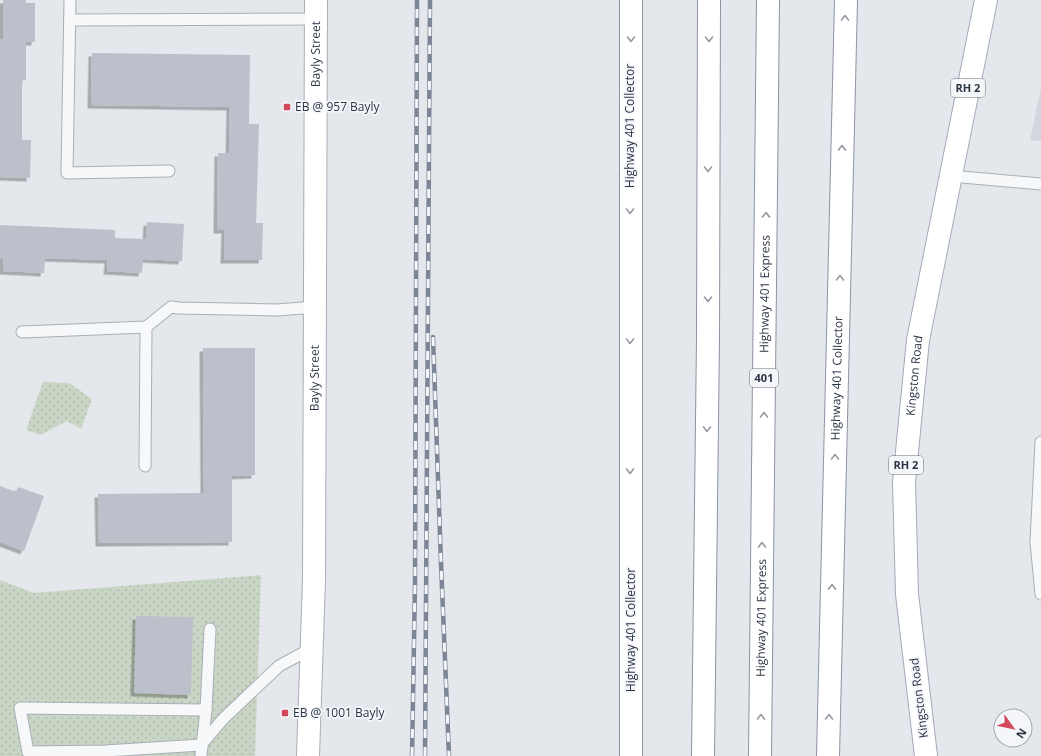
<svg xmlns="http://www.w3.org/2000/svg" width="1041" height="756" viewBox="0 0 1041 756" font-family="'Open Sans',sans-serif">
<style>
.built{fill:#d2d6de}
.park{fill:url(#park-dots)}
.building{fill:#bbc0ca;filter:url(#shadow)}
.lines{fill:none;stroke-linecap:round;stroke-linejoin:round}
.lane-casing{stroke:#a9aeb7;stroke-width:13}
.secondary-casing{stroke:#a9aeb7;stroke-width:24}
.primary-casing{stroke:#a3abb8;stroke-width:24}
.highway-casing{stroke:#8b94a3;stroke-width:24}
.lane{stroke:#f7f8fa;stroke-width:11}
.secondary{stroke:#fff;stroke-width:22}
.primary{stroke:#fff;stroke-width:22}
.highway{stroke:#fff;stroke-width:22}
.rail-casing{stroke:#7d8696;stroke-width:4.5}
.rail{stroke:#f4f6f9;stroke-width:3;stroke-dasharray:9;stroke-linecap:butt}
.oneway{stroke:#959aa2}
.poi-dot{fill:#d1495b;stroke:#f4f6f9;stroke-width:1.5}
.labels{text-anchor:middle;stroke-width:3.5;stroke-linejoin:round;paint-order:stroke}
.shield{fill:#f4f6f9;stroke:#676e7b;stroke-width:1}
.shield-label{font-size:11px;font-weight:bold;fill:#2b3445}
.street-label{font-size:12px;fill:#2b3445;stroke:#f4f6f9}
.poi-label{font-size:12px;fill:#2b3445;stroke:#f4f6f9;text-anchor:start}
</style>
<defs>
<pattern id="park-dots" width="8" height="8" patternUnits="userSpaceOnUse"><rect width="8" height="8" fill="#c9d6c5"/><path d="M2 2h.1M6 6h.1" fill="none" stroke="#adb8ab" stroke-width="1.8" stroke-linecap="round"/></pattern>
<filter id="shadow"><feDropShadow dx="-3.5" dy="3.5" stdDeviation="0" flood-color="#0004"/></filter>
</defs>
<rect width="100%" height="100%" fill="#e4e7ec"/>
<!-- built -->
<path class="built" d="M1041 88V141L1030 140Z"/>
<!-- park -->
<g class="park">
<path d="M43 382 69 383 92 399 81 429 67 421 40 435 26 430Z"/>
<path d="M261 575 255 756H0V580L34 593Z"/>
</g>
<!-- building -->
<g class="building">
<path d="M3 0H26V3H35V42H26V80H22V140H31L30 178 0 177V39H3Z"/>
<path d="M92 53 250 55 249 124H259L256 223H263L262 260H224L225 230H217L218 153H229L230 107 91 105Z"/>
<path d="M147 222 184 224 182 261 143 259 142 273 107 271 108 260 45 258 44 273 3 271V259H0V225L115 230V238L146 239Z"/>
<path d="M203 348H255V475L232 476V542L99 543 98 494 204 493Z"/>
<path d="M0 486 16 492 18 487 44 496 24 551 0 542Z"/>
<path d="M136 616 193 617 191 695 134 693Z"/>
</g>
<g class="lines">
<!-- lane casing -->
<g class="lane-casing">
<g id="lane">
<path d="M70 0 67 173 169 171"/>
<path d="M70 20 317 19"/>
<path d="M951 176 1041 184"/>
<path d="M22 332 146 327 171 307 179 308 277 310 315 307"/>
<path d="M1041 442 1036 542 1041 543"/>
<path d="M145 466 146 327"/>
<path d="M1036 542 1041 594"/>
<path d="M206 710 20 708 28 752 105 751 201 745 223 719 279 666 312 648"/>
<path d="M201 756 206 710 210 629"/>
</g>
</g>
<!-- secondary casing -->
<g class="secondary-casing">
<g id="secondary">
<path id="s1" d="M308 756 314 580 316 0"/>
</g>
</g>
<!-- primary casing -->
<g class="primary-casing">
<g id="primary">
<path id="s2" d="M926 756 907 594 904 482 918 340 986 0"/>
</g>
</g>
<!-- highway casing -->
<g class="highway-casing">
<g id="highway">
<path d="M631 0V756"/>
<path d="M703 756 708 338 709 0"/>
<path id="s3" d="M760 756 768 0"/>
<path id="s4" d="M828 756 846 0"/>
</g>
</g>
<!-- lane -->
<use href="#lane" class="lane"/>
<!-- secondary -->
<use href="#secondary" class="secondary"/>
<!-- primary -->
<use href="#primary" class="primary"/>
<!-- highway -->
<use href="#highway" class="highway"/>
<!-- rail casing -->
<g class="rail-casing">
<g id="rail">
<path d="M433 337 441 563 449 756"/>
<path d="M412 756 415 584 417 0"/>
<path d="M425 756 430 0"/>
</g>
</g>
<!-- rail -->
<use href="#rail" class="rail"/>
</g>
<!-- one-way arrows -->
<defs><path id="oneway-chevron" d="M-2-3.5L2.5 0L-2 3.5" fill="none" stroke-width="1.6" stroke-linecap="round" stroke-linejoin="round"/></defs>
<g class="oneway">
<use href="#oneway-chevron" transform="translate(845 18) rotate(-89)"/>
<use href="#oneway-chevron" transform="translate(631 39) rotate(90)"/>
<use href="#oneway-chevron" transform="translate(709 39) rotate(90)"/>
<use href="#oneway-chevron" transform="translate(842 148) rotate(-89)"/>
<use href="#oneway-chevron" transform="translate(708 169) rotate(90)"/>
<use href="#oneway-chevron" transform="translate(630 211) rotate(90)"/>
<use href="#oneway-chevron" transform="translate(766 215) rotate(-89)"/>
<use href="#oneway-chevron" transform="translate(840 278) rotate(-89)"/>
<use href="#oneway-chevron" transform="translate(708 299) rotate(90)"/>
<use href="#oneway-chevron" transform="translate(630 341) rotate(90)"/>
<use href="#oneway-chevron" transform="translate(764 415) rotate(-89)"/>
<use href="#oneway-chevron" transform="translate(707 429) rotate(91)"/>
<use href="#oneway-chevron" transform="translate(835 457) rotate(-89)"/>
<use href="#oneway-chevron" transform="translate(630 471) rotate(90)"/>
<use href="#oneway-chevron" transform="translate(762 545) rotate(-89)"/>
<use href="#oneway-chevron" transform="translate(832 587) rotate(-89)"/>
<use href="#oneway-chevron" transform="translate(761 717) rotate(-89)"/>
<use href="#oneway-chevron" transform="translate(829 717) rotate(-89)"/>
</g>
<!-- markers -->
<g class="poi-dot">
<rect x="283" y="103" width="8" height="8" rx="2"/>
<rect x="281" y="709" width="8" height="8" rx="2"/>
</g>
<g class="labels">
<!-- shield labels -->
<g class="shield">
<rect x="951" y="79" width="34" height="18" rx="3"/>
<rect x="750" y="369" width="28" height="18" rx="3"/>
<rect x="889" y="456" width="34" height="18" rx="3"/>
</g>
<g class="shield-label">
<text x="968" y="92">RH 2</text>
<text x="764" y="382">401</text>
<text x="906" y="469">RH 2</text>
</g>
<!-- street labels -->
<g class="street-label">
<text dy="4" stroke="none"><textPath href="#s1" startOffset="702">Bayly Street</textPath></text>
<text transform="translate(630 126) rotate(-90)" y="4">Highway 401 Collector</text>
<text dy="4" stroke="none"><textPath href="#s3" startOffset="462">Highway 401 Express</textPath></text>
<text dy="4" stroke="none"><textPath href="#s2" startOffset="382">Kingston Road</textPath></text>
<text dy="4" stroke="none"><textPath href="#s1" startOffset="378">Bayly Street</textPath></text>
<text dy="4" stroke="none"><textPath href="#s4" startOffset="378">Highway 401 Collector</textPath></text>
<text dy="4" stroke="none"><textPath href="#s3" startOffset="138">Highway 401 Express</textPath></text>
<text transform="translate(631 630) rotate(-90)" y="4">Highway 401 Collector</text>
<text transform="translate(919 698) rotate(-97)" y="4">Kingston Road</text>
</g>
<!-- poi labels -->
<g class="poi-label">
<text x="295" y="111">EB @ 957 Bayly</text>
<text x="293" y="717">EB @ 1001 Bayly</text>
</g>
</g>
<!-- north arrow -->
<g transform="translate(1013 728) rotate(123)"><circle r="19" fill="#f4f6f9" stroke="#a4a8b1"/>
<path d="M0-3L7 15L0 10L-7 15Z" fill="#d1495b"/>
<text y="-6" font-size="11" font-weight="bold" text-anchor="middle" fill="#2b3445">N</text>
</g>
</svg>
